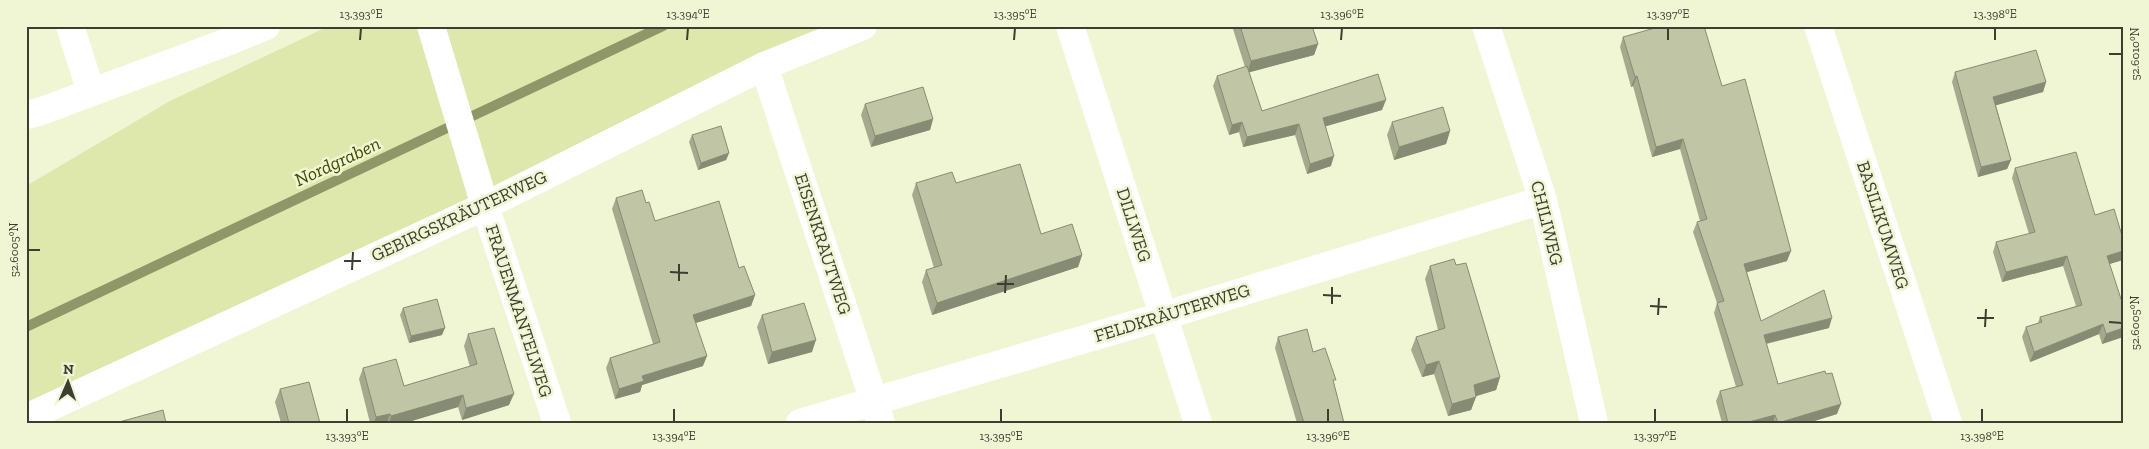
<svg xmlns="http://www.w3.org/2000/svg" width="2149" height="449" viewBox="0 0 2149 449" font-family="'Zilla Slab',serif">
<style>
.green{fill:#dee7ac}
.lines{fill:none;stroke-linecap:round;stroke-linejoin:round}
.stream{stroke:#8f9667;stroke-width:10}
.minor{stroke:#fff;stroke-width:28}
.wall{fill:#a5aa8e}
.shaded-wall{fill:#868b74}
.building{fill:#c0c6a5;stroke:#868b74}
.ticks{fill:none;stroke:#3c3e31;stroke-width:2}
.labels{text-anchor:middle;stroke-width:5;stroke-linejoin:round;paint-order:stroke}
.street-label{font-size:18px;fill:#3c3e31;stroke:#f0f6d3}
.water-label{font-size:19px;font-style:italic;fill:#434a00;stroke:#f0f6d3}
.neatline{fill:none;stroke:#3c3e31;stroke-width:2}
.ticks-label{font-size:12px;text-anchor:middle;fill:#3c3e31}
</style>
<rect width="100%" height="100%" fill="#f0f6d3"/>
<!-- green -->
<path class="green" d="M329 26H863L26 418V186L170 101Z"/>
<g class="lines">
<!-- stream -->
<path class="stream" d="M26 327 663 26"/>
<!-- minor -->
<g class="minor">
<path d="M70 26 91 92"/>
<path d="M431 26 485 206 557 423"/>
<path d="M1070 26 1198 423"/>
<path d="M1486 26 1543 200 1594 423"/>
<path d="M1818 26 1948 423"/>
<path d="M764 66 881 423"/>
<path d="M26 115 39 112 227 42 266 26"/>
<path d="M26 418 485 206 764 66 863 26"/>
<path d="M800 423 1163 316 1543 200"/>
</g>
</g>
<!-- wall -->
<g class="wall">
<path d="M1232 26H1312L1318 44 1314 55 1249 72 1262 111 1382 110 1326 126 1331 166 1307 174 1295 135 1243 147 1239 132 1229 135 1213 86 1217 76 1245 67Z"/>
<path d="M1623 37 1722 86 1787 261 1747 272 1761 321 1829 328 1766 344 1778 384 1837 414 1808 423H1722L1716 401 1720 391 1736 387 1714 313 1717 303 1693 232 1697 222 1700 221 1680 149 1652 157 1633 86 1631 87 1620 47Z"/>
<path d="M1955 72 2046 82 2043 92 1996 105 2011 160 2007 169 1978 177 1952 82Z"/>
<path d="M865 104 933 119 930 130 871 147 861 115Z"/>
<path d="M1392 122 1450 131 1446 144 1394 160 1387 135Z"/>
<path d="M692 135 729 153 726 160 698 170 689 142Z"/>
<path d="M2015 168 2095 215 2123 260 2109 264 2123 305V337L2102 344 2099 334 2030 362 2022 337 2026 327 2038 323 2040 317 2076 306 2063 266 2002 282 1993 252 1996 242 2029 234 2012 178Z"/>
<path d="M916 183H956L1041 234 1082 255 1078 267 932 315 922 282 926 270 934 268 912 195Z"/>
<path d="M616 198 646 203 655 221 739 268 755 295 751 306 696 323 703 366 642 385 640 392 615 399 606 368 610 358 653 344 612 209Z"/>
<path d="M1456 265 1500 377 1496 390 1476 396 1471 410 1448 416 1434 374 1422 377 1411 350 1416 337 1438 330 1425 279 1430 266Z"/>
<path d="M403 308 442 335 409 343 400 315Z"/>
<path d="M762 315 812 352 768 364 757 327Z"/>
<path d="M468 334 509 405 462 420 458 407 405 423H370L359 379 363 368 404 386 470 367 464 346Z"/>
<path d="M1278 337 1313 352 1334 384 1344 423H1297L1275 348Z"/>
<path d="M280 389 320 423H281L275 402Z"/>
</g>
<!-- shaded-wall -->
<g class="shaded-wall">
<path d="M103 26H112L102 28Z"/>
<path d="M1318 44 1314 55 1247 73 1251 61Z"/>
<path d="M1637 76 1633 86 1631 87 1635 77Z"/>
<path d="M2046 82 2043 92 1990 107 1993 97Z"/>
<path d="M1386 100 1382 110 1320 128 1323 118Z"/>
<path d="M933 119 930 130 871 147 875 136Z"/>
<path d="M1242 122 1239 132 1229 135 1232 125Z"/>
<path d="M1299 124 1295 135 1243 147 1247 137Z"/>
<path d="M1450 131 1446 144 1394 160 1399 147Z"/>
<path d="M1683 139 1680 149 1652 157 1656 147Z"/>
<path d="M729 153 726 160 698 170 701 163Z"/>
<path d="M1334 156 1331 166 1307 174 1310 164Z"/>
<path d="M2011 160 2007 169 1978 177 1981 167Z"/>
<path d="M1791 251 1787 261 1740 274 1744 264Z"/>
<path d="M2123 251V260L2103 266 2107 256Z"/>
<path d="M1082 255 1078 267 932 315 937 303Z"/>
<path d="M2067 256 2063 266 2002 282 2006 272Z"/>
<path d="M755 295 751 306 689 325 693 315Z"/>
<path d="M1832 318 1829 328 1760 345 1764 335Z"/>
<path d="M2103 324 2099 334 2030 362 2034 352Z"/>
<path d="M445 328 442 335 409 343 411 336Z"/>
<path d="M2123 328V337L2102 344 2106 334Z"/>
<path d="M816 340 812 352 768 364 772 352Z"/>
<path d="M707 356 703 366 642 385 640 392 615 399 619 389 642 376Z"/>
<path d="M1439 361 1434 374 1422 377 1426 365Z"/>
<path d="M1500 377 1496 390 1470 398 1474 385Z"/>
<path d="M514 394 509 405 462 420 466 408Z"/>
<path d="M463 395 458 407 405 423H389L391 416Z"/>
<path d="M1476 397 1471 410 1448 416 1452 404Z"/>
<path d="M1841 404 1837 414 1808 423H1778Z"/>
<path d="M390 414 387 423H374L376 417Z"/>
<path d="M1775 415 1773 423H1745Z"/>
</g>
<!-- building -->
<g class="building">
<path d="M1240 26H1312L1318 44 1251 61Z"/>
<path d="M1662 26H1704L1722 86 1745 79 1791 251 1744 264 1761 321 1824 290 1832 318 1764 335 1778 384 1825 371 1826 374 1832 373 1841 404 1778 423 1775 415 1745 423H1728L1720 391 1743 385 1717 303 1724 301 1697 222 1707 219 1683 139 1656 147 1637 76 1635 77 1623 37Z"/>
<path d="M2036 50 2046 82 1993 97 2011 160 1981 167 1955 72Z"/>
<path d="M1247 66 1262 111 1378 74 1386 100 1323 118 1334 156 1310 164 1299 124 1247 137 1242 122 1232 125 1217 76Z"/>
<path d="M923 87 933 119 875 136 865 104Z"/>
<path d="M1443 107 1450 131 1399 147 1392 122Z"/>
<path d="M721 126 729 153 701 163 692 135Z"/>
<path d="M2076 152 2095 215 2114 209 2123 239V251L2107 256 2123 305V328L2106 334 2103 324 2034 352 2026 327 2042 322 2040 317 2082 305 2067 256 2006 272 1996 242 2035 232 2015 168Z"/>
<path d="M1020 164 1041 234 1072 224 1082 255 937 303 926 270 942 265 916 183 952 172 956 183Z"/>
<path d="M642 190 646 203 649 202 655 221 719 201 739 268 744 266 755 295 693 315 707 356 642 376 644 381 619 389 610 358 660 342 616 198Z"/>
<path d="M1454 259 1456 265 1466 263 1500 377 1474 385 1476 397 1452 404 1439 361 1426 365 1416 337 1445 328 1430 266Z"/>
<path d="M437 299 445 328 411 336 403 308Z"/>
<path d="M804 303 816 340 772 352 762 315Z"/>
<path d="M494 328 514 394 466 408 463 395 391 416 390 414 376 417 363 368 396 359 404 386 477 364 468 334Z"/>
<path d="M1307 329 1313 352 1325 348 1336 380H1333L1344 423H1304L1278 337Z"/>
<path d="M309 382 320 423H289L280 389Z"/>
<path d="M163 410 166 423H120L119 422Z"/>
</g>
<!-- ticks -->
<path class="ticks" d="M360 40 361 28M687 40 688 28M1014 40 1015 28M1341 40 1342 28M1668 40V28M1995 40V28M2109 54H2122M28 250H40M344 261H361M352 270 353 252M670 272 688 273M679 281V264M997 284H1014M1005 293 1006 275M1323 295 1341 296M1332 304V287M1650 306 1667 307M1658 315 1659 298M1977 318H1994M2109 322 2122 323M1985 327 1986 309M347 422V409M674 422V409M1001 422V409M1328 422V409M1655 422V409M1982 422V409"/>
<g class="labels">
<!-- street labels -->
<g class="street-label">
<text transform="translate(459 216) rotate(-25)" y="6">GEBIRGSKRÄUTERWEG</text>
<text transform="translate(1547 223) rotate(76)" y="6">CHILIWEG</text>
<text transform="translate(1134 225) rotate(72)" y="6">DILLWEG</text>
<text transform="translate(1883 225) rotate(72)" y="6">BASILIKUMWEG</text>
<text transform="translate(823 244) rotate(72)" y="6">EISENKRAUTWEG</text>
<text transform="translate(519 311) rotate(72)" y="6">FRAUENMANTELWEG</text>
<text transform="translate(1172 313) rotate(-17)" y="6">FELDKRÄUTERWEG</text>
</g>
<!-- water labels -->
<g class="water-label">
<text transform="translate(337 161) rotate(-25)" y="7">Nordgraben</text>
</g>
</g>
<!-- border -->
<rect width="2149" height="449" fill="none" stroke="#f0f6d3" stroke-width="55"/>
<!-- north arrow -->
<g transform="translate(68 382) rotate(2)" stroke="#f0f6d3" stroke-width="4" paint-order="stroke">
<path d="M0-4L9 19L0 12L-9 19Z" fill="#3c3e31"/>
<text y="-8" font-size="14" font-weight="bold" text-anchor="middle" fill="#3c3e31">N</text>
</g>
<rect x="28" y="28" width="2094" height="394" class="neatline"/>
<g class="ticks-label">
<text x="361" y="18">13.393°E</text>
<text x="688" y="18">13.394°E</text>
<text x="1015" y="18">13.395°E</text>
<text x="1342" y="18">13.396°E</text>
<text x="1668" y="18">13.397°E</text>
<text x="1995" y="18">13.398°E</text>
<text transform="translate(2135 54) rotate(-90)" y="4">52.6010°N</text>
<text transform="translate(14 250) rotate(-90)" y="4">52.6005°N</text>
<text transform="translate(2135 323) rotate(-90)" y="4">52.6005°N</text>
<text x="347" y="440">13.393°E</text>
<text x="674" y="440">13.394°E</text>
<text x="1001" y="440">13.395°E</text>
<text x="1328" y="440">13.396°E</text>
<text x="1655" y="440">13.397°E</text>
<text x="1982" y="440">13.398°E</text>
</g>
</svg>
